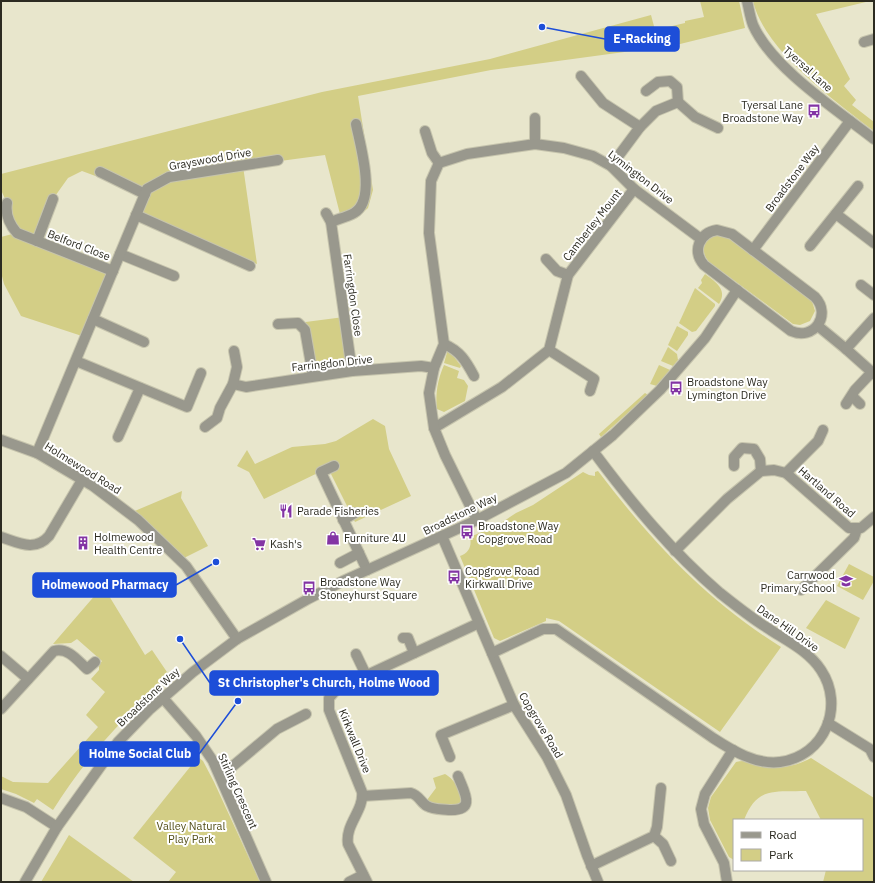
<svg xmlns="http://www.w3.org/2000/svg" width="875" height="883" viewBox="0 0 875 883" font-family="'IBM Plex Sans',sans-serif">
<style>
.green{fill:#d3ce86}
.lines{fill:none;stroke-linecap:round;stroke-linejoin:round}
.minor-casing{stroke:#c6c4ad;stroke-width:12}
.minor{stroke:#99988d;stroke-width:10}
.labels{text-anchor:middle;stroke-width:4;stroke-linejoin:round;paint-order:stroke}
.street-label{font-size:11px;fill:#2c2b21;stroke:#fff}
.poi-label{font-size:11px;fill:#2c2b21;stroke:#fff;text-anchor:start}
.park-label{font-size:11px;fill:#534e18;stroke:#fff}
.leader{fill:none;stroke:#1d4ed8;stroke-width:1.5}
.callout-dot{fill:#1d4ed8;stroke:#fff;stroke-width:1.5}
.callout{fill:#1d4ed8;stroke:#1d4ed8;stroke-width:1.5}
.callout-label{font-size:12px;text-anchor:middle;font-weight:bold;fill:#fff}
</style>
<rect width="100%" height="100%" fill="#e8e6cc"/>
<!-- green -->
<g class="green">
<path d="M700 1H739L745 28 676 45 491 70 358 96 373 190 368 208 357 218 342 222 325 155 243 166 257 264 136 215 144 194 82 171 68 178 53 199 37 241 113 271 85 337 21 316 4 284 1 272V237L16 233 7 203 1 190V174L322 92 490 59 651 15 655 30 685 23V21L704 17Z"/>
<path d="M753 1H870L816 14 850 79 844 86 856 100 852 105 874 122V131C835 101 764 50 753 1Z"/>
<path d="M716 235 728 238 812 301 815 311 810 321 800 325 793 324 709 262C700 252 703 239 716 235Z"/>
<path d="M705 274C716 282 728 290 719 304L698 288 702 283 701 280Z"/>
<path d="M695 288 715 304V306L696 331 692 332 679 323Z"/>
<path d="M344 317 352 371 313 376 298 323Z"/>
<path d="M677 326 688 332V335L677 351 668 345Z"/>
<path d="M668 347 677 354 678 360 673 366 661 361Z"/>
<path d="M448 349 461 366 460 368 444 363Z"/>
<path d="M444 365 459 371 457 378 464 380 468 386 465 401 444 412 437 409C435 393 438 379 444 365Z"/>
<path d="M659 365 670 370 657 386 650 384Z"/>
<path d="M645 393 648 395 601 437 599 434Z"/>
<path d="M373 419 385 426 389 449 411 496 355 522 328 468 264 499 249 472 237 466 247 450 255 464 292 447 325 444 336 441Z"/>
<path d="M598 471C651 541 706 600 781 647L720 732 559 621 546 618V621L500 641 494 638 460 556C469 553 472 546 470 537L498 525 516 513 533 505 583 472 589 475 595 476V472Z"/>
<path d="M182 491 181 498 208 546 180 560 130 513Z"/>
<path d="M849 564 874 577V581L863 600 837 586Z"/>
<path d="M103 586 145 655 152 650 169 675C123 718 87 756 53 810L37 799 34 803 16 794 1 789V776L13 782 48 783 98 727 86 715 105 692 91 679 99 670V665L102 661 77 639 71 643 53 644Z"/>
<path d="M826 600 860 618 845 649 806 628Z"/>
<path d="M198 757 203 761 214 782 260 882H168L176 872 133 838Z"/>
<path d="M811 758 874 798V882H823L826 870H862V820H821L806 791C775 792 757 786 744 820H734V860L729 857 710 820 708 808 711 797 736 762C748 758 762 766 774 767 787 768 800 764 811 758Z"/>
<path d="M445 774C454 779 463 792 461 803 453 808 435 805 427 800L436 788 433 778Z"/>
<path d="M69 835 134 882H41Z"/>
</g>
<g class="lines">
<!-- minor casing -->
<g class="minor-casing">
<g id="minor">
<path d="M747 1C749 9 750 17 753 25 772 68 837 110 874 139"/>
<path d="M864 42 874 39"/>
<path d="M581 76 603 103 640 127"/>
<path d="M646 91 658 82 670 81 677 87 678 102"/>
<path d="M535 118V144"/>
<path d="M425 131 432 153 439 163"/>
<path d="M611 166 640 127 656 111 678 102 695 117 718 128"/>
<path d="M100 172 145 194"/>
<path d="M7 203C5 215 9 224 17 233L113 271"/>
<path d="M326 213 331 222 352 371"/>
<path d="M836 214 874 243"/>
<path d="M136 215 250 266"/>
<path d="M331 222C338 219 347 217 354 213 377 200 360 145 356 124"/>
<path d="M717 230 732 234 815 297C832 315 814 341 791 331L704 265C692 251 699 233 717 230Z"/>
<path d="M37 241 53 199"/>
<path d="M810 246 858 186"/>
<path d="M753 250 850 121"/>
<path d="M120 254 174 276"/>
<path d="M546 259 557 271 568 275"/>
<path d="M861 285 874 295"/>
<path d="M93 319 144 342"/>
<path d="M278 324 298 323 305 330 313 376"/>
<path d="M818 326 846 349 874 374"/>
<path d="M444 344C460 351 466 361 474 376"/>
<path d="M846 349 874 318"/>
<path d="M549 350 594 379 590 391"/>
<path d="M76 361 187 407 201 373"/>
<path d="M233 384 246 387 352 371 421 366 434 368"/>
<path d="M852 396 860 404"/>
<path d="M846 404 855 390 872 372"/>
<path d="M205 427 217 418 220 408 233 384 237 367 234 351"/>
<path d="M434 428 502 387 549 350 568 275 634 189"/>
<path d="M118 437 140 388"/>
<path d="M1 440 37 453 93 486 138 520 186 566 237 639"/>
<path d="M37 453 147 189 169 177 278 160"/>
<path d="M334 466 321 472 367 570"/>
<path d="M734 466V457L742 448 754 449 760 459 761 471"/>
<path d="M786 473 818 441 823 430"/>
<path d="M343 520 355 513"/>
<path d="M477 520 445 455 434 428 429 393 434 368 444 344 429 233 431 181 439 163 467 154 535 144 564 148 593 156 611 166 634 189 701 239"/>
<path d="M442 536 514 705 547 757 566 795 587 855 598 882"/>
<path d="M1 537C19 543 35 552 49 536L82 480"/>
<path d="M675 551 727 499 761 471 774 470 786 473 849 528H861L874 517"/>
<path d="M340 563 359 553"/>
<path d="M801 590 854 538 857 529"/>
<path d="M403 638H408L414 653"/>
<path d="M492 653 543 629H556L713 738C733 751 756 765 780 762 825 756 845 706 821 670 808 650 785 640 766 627 750 617 735 605 720 593 671 551 631 502 593 451"/>
<path d="M356 654 366 675"/>
<path d="M1 656 28 679"/>
<path d="M163 698 196 736 213 761 266 882"/>
<path d="M1 709 54 651C68 647 78 661 87 669L95 662"/>
<path d="M828 723 870 749 874 757"/>
<path d="M450 757 441 735 514 705"/>
<path d="M221 776 277 729 306 714"/>
<path d="M363 796 411 793C419 795 421 803 427 806 434 810 442 809 449 810 477 811 464 792 458 776"/>
<path d="M1 798 26 807 57 827"/>
<path d="M654 836 663 844 671 861"/>
<path d="M591 866 654 836 657 827 661 788"/>
<path d="M25 882 57 827 118 742 149 710 193 672 237 639 308 599 343 581 477 520 566 473 613 435 660 390 705 338 737 290"/>
<path d="M349 882 363 875"/>
<path d="M367 882 348 844C345 824 364 811 362 792L329 710V698L337 689 479 623"/>
<path d="M727 882 724 863 704 824 701 809 705 794 733 750"/>
</g>
</g>
<!-- minor -->
<use href="#minor" class="minor"/>
</g>
<!-- icons -->
<defs>
<g id="bus-bare" transform="scale(1.08)"><path d="M-5-6H5V4H4V6H2V4H-2V6H-4V4H-5ZM-3.5-4V0h7V-4ZM-3.5 1.2v1.5H-2V1.2ZM2 1.2v1.5H3.5V1.2Z" fill="#8334a4" stroke="#fff" stroke-width="2.5" paint-order="stroke"/></g>
<g id="restaurant-bare" transform="scale(1.08)"><path d="M-5-6h1v4h1v-4h1v4h1v-4h1v5L-1.5 .5V6h-2V.5L-5-1ZM5-6V6H3V1.5H1.5Q1.5-4 5-6Z" fill="#8334a4" stroke="#fff" stroke-width="2.5" paint-order="stroke"/></g>
<g id="shop-bare" transform="scale(1.08)"><path d="M-5-2.5h2.3a2.7 3.5 0 0 1 5.4 0H5L5.5 6h-11ZM-1.5-2.5h3a1.5 2.3 0 0 0-3 0Z" fill="#8334a4" stroke="#fff" stroke-width="2.5" paint-order="stroke"/></g>
<g id="building-bare" transform="scale(1.08)"><path d="M-4-6H4V6H1V3H-1V6H-4ZM-2.5-4.3h1.7v1.8h-1.7ZM.8-4.3h1.7v1.8H.8ZM-2.5-1h1.7V.8h-1.7ZM.8-1h1.7V.8H.8Z" fill="#8334a4" stroke="#fff" stroke-width="2.5" paint-order="stroke"/></g>
<g id="supermarket-bare" transform="scale(1.08)"><path d="M-6-5.5h2.5l.6 2H6L4.5 2H-2.5L-4.4-4H-6ZM-1.5 3.2a1.3 1.3 0 1 0 .1 0ZM3 3.2a1.3 1.3 0 1 0 .1 0Z" fill="#8334a4" stroke="#fff" stroke-width="2.5" paint-order="stroke"/></g>
<g id="school-bare" transform="scale(1.08)"><path d="M0-5L7-2L0 1L-7-2ZM-4 1L0 2.5L4 1V4Q0 6-4 4Z" fill="#8334a4" stroke="#fff" stroke-width="2.5" paint-order="stroke"/></g>
</defs>
<g fill-rule="evenodd">
<use href="#bus-bare" x="814" y="111"/>
<use href="#bus-bare" x="676" y="388"/>
<use href="#restaurant-bare" x="286" y="511"/>
<use href="#bus-bare" x="467" y="532"/>
<use href="#shop-bare" x="333" y="538"/>
<use href="#building-bare" x="83" y="543"/>
<use href="#supermarket-bare" x="259" y="544"/>
<use href="#bus-bare" x="454" y="577"/>
<use href="#school-bare" x="846" y="581"/>
<use href="#bus-bare" x="309" y="588"/>
</g>
<g class="labels">
<!-- street labels -->
<g class="street-label">
<text transform="translate(808 69) rotate(42)" y="4">Tyersal Lane</text>
<text transform="translate(210 159) rotate(-10)" y="4">Grayswood Drive</text>
<text transform="translate(641 177) rotate(38)" y="4">Lymington Drive</text>
<text transform="translate(792 178) rotate(-53)" y="4">Broadstone Way</text>
<text transform="translate(592 225) rotate(-52)" y="4">Camberley Mount</text>
<text transform="translate(79 245) rotate(21)" y="4">Belford Close</text>
<text transform="translate(353 295) rotate(82)" y="4">Farringdon Close</text>
<text transform="translate(332 363) rotate(-6)" y="4">Farringdon Drive</text>
<text transform="translate(83 468) rotate(32)" y="4">Holmewood Road</text>
<text transform="translate(827 492) rotate(41)" y="4">Hartland Road</text>
<text transform="translate(460 514) rotate(-26)" y="4">Broadstone Way</text>
<text transform="translate(788 628) rotate(35)" y="4">Dane Hill Drive</text>
<text transform="translate(148 697) rotate(-43)" y="4">Broadstone Way</text>
<text transform="translate(541 725) rotate(59)" y="4">Copgrove Road</text>
<text transform="translate(355 741) rotate(68)" y="4">Kirkwall Drive</text>
<text transform="translate(238 791) rotate(66)" y="4">Stirling Crescent</text>
</g>
<!-- poi labels -->
<g class="poi-label">
<text x="803" y="109" text-anchor="end">Tyersal Lane<tspan x="803" dy="13">Broadstone Way</tspan></text>
<text x="687" y="386">Broadstone Way<tspan x="687" dy="13">Lymington Drive</tspan></text>
<text x="297" y="515">Parade Fisheries</text>
<text x="478" y="530">Broadstone Way<tspan x="478" dy="13">Copgrove Road</tspan></text>
<text x="94" y="541">Holmewood<tspan x="94" dy="13">Health Centre</tspan></text>
<text x="344" y="542">Furniture 4U</text>
<text x="270" y="548">Kash's</text>
<text x="465" y="575">Copgrove Road<tspan x="465" dy="13">Kirkwall Drive</tspan></text>
<text x="835" y="579" text-anchor="end">Carrwood<tspan x="835" dy="13">Primary School</tspan></text>
<text x="320" y="586">Broadstone Way<tspan x="320" dy="13">Stoneyhurst Square</tspan></text>
</g>
<!-- park labels -->
<g class="park-label">
<text x="191" y="830">Valley Natural<tspan x="191" dy="13">Play Park</tspan></text>
</g>
</g>
<!-- callouts -->
<path class="leader" d="M542 27L605 39M216 562L176 585M180 639L210 683M238 701L199 754"/>
<g class="callout-dot">
<circle cx="542" cy="27" r="4"/>
<circle cx="216" cy="562" r="4"/>
<circle cx="180" cy="639" r="4"/>
<circle cx="238" cy="701" r="4"/>
</g>
<g class="callout">
<rect x="605" y="27" width="74" height="24" rx="4"/>
<rect x="33" y="573" width="143" height="24" rx="4"/>
<rect x="210" y="671" width="228" height="24" rx="4"/>
<rect x="80" y="742" width="119" height="24" rx="4"/>
</g>
<g class="callout-label">
<text x="642" y="43">E-Racking</text>
<text x="105" y="589">Holmewood Pharmacy</text>
<text x="324" y="687">St Christopher's Church, Holme Wood</text>
<text x="140" y="758">Holme Social Club</text>
</g>
<!-- border -->
<rect width="875" height="883" fill="none" stroke="#2c2b21" stroke-width="4"/>
<!-- legend -->
<rect x="733" y="819" width="130" height="52" fill="#ffffff" stroke="#abaaa6"/>
<rect x="741" y="832" width="20" height="6" fill="#99988d" stroke="#abaaa6"/>
<text x="769" y="839" font-size="12" fill="#2c2b21">Road</text>
<rect x="741" y="849" width="20" height="12" fill="#d3ce86" stroke="#abaaa6"/>
<text x="769" y="859" font-size="12" fill="#2c2b21">Park</text>
</svg>
